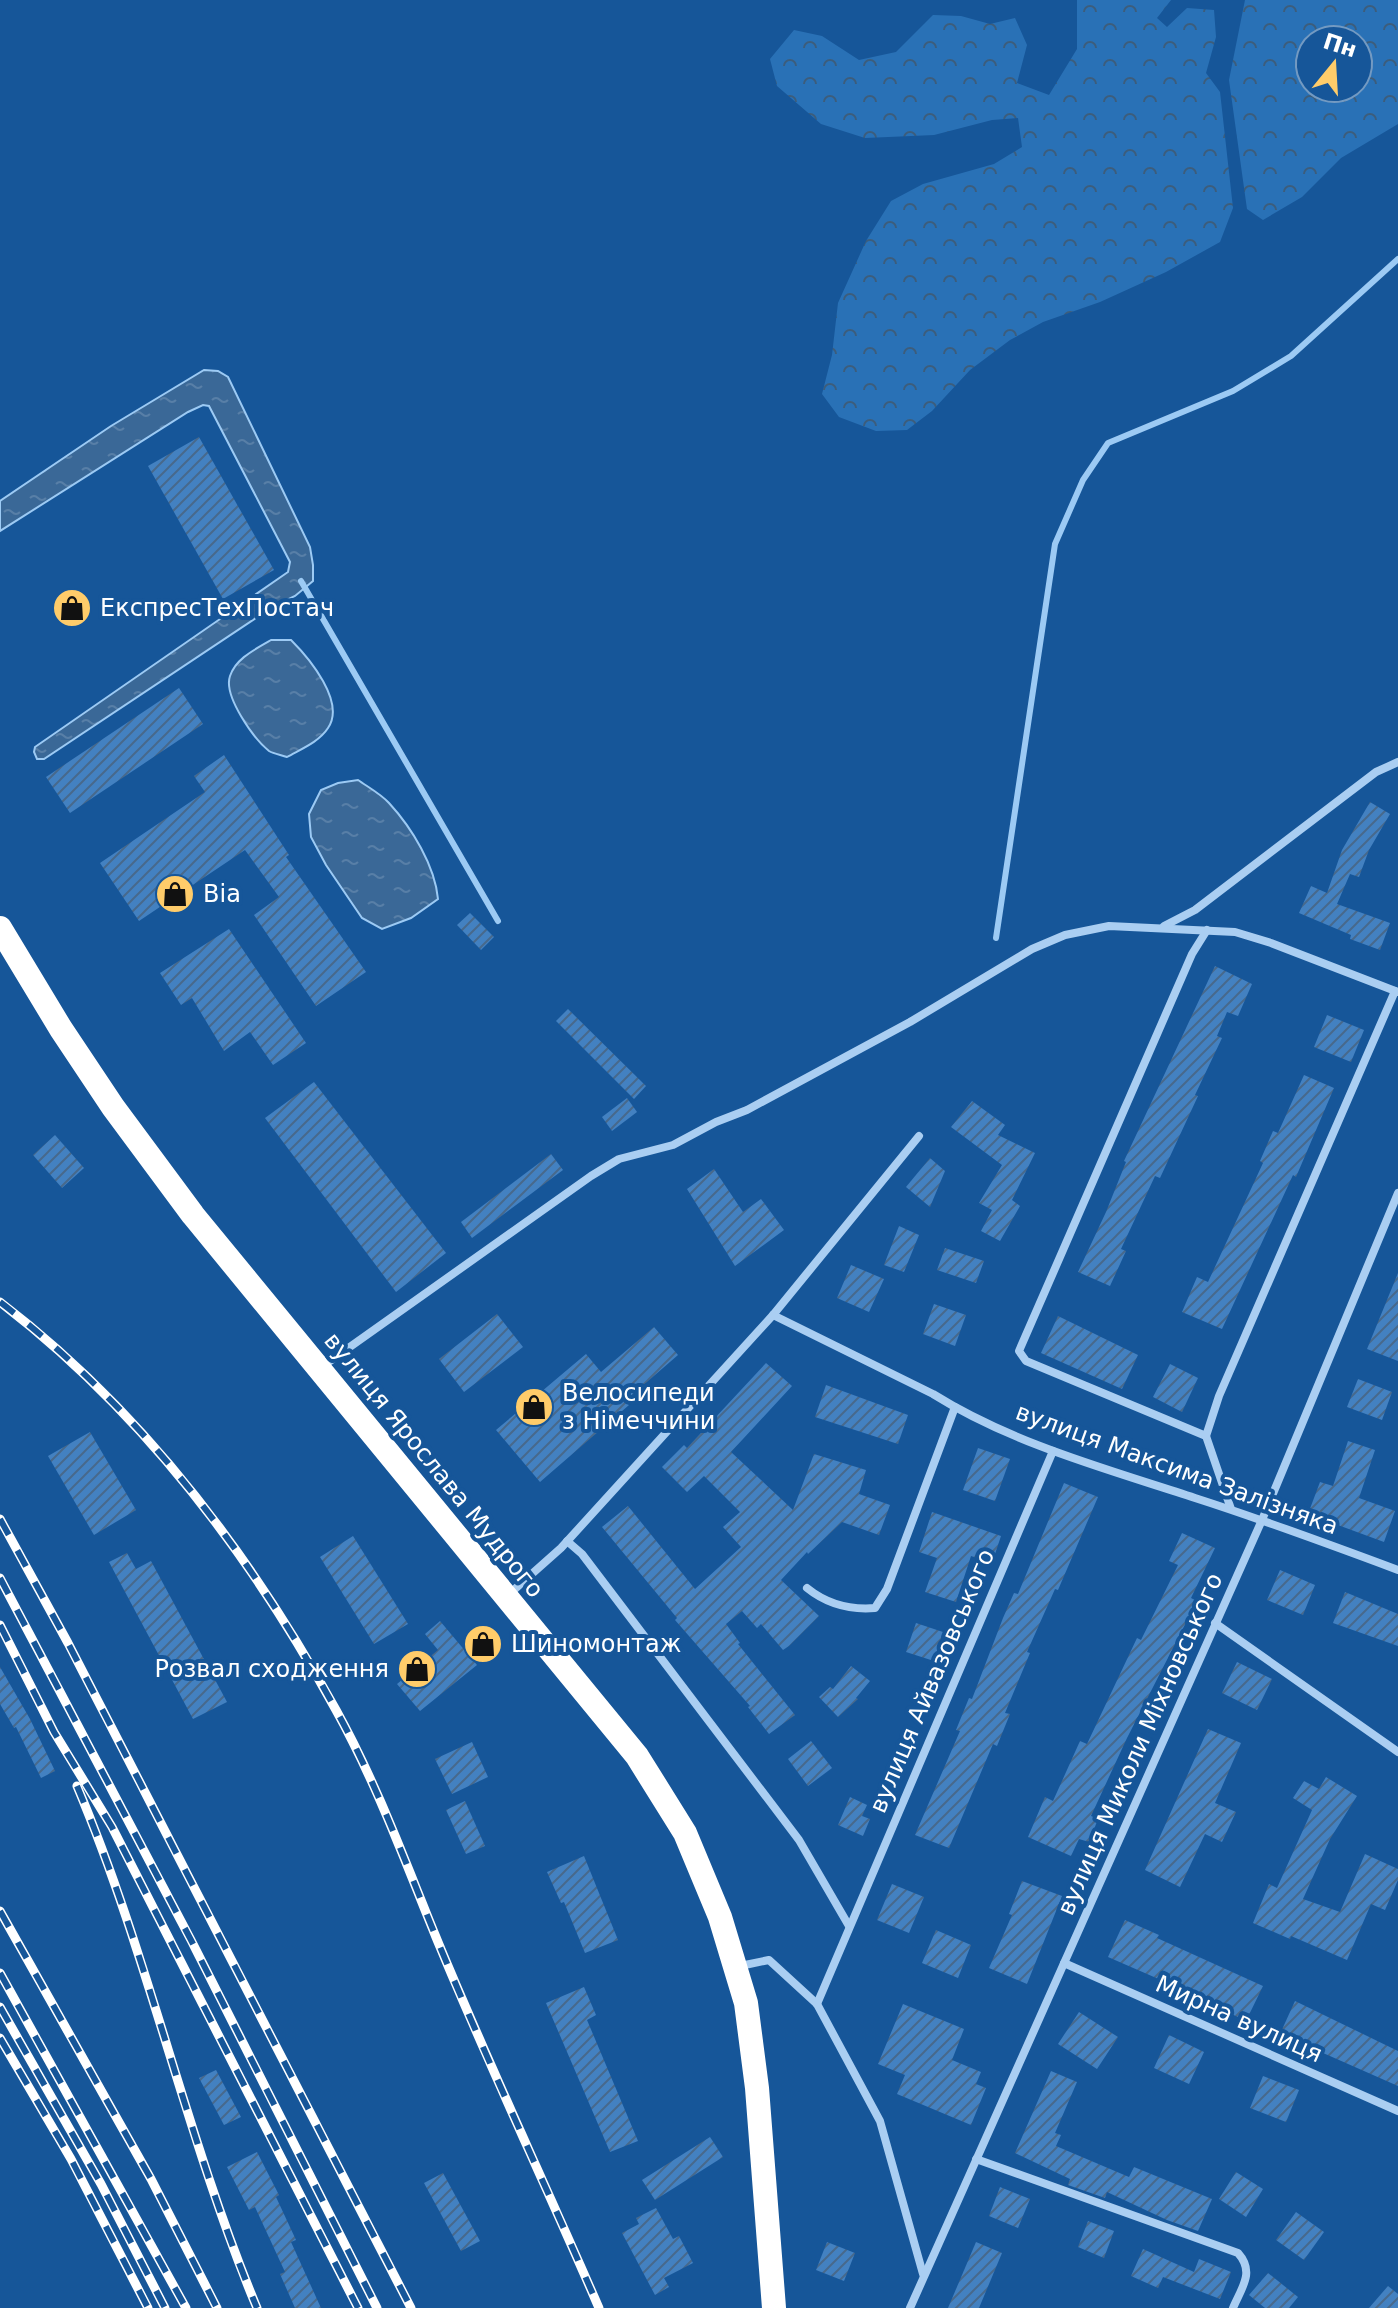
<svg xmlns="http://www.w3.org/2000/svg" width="1398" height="2308" viewBox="0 0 1398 2308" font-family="'DejaVu Sans',sans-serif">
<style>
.forest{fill:url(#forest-crowns);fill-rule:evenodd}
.water{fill:url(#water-ripples);stroke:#9ccaf4;stroke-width:2}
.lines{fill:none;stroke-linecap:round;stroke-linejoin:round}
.stream{stroke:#9ccaf4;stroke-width:6}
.building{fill:url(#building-hatch)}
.street{stroke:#aacef2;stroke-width:8}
.highway{stroke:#fff;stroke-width:24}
.rail-casing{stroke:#fff;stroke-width:9}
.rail{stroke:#165699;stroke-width:6;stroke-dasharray:18;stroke-linecap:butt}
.labels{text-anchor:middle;stroke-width:8;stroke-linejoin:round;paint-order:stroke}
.poi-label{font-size:24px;fill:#fff;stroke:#165699;text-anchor:start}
.street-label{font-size:24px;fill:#fff;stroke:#165699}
</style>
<defs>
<pattern id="forest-crowns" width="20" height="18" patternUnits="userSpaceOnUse" patternTransform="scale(2)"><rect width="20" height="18" fill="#2971b6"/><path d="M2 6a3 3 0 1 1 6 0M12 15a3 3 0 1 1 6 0" fill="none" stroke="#3c5d7c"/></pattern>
<pattern id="water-ripples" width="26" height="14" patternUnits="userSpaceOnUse" patternTransform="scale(2)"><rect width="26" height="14" fill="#3a6897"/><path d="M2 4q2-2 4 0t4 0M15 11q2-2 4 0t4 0" fill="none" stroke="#587fa7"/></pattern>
<pattern id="building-hatch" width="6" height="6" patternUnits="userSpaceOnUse" patternTransform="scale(2)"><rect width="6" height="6" fill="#4381c1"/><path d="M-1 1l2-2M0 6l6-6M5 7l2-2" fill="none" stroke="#47698c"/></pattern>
</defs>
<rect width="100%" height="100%" fill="#165699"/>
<!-- forest -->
<g class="forest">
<path d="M1077 0H1171L1157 18 1167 27 1187 8 1214 10 1216 37 1206 73 1220 92 1233 208 1220 242 1166 272 1100 302 1043 322 1010 340 970 370 932 411 907 430 876 431 839 417 822 394 832 355 838 303 866 241 891 201 923 184 994 164 1022 147 1018 118 992 120 934 135 865 138 821 124 777 86 770 59 794 30 822 36 859 60 896 52 933 15 961 16 990 24 1015 18 1027 45 1017 83 1049 95 1077 49Z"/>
<path d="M1245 0H1398V124L1341 158 1302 197 1263 220 1247 209 1229 80ZM1358 40V88H1310V40Z"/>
</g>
<!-- water -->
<g class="water">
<path d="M204 370 218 371 228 377 310 547 313 565V581L295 596 274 606 44 759H37L34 752 35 747 288 572 290 562 209 406 203 405 188 412 0 531V501L111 426Z"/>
<path d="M271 640H291C309 658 346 702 328 728 319 742 301 749 287 757 282 755 274 754 269 751 254 739 223 696 230 676 236 658 256 649 271 640Z"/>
<path d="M358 780C368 787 381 794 389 803 412 828 435 866 438 899L411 918 382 929 362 918 326 865 311 837 309 814 321 790 338 783Z"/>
</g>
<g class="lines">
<!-- stream -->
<g class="stream">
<path d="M301 581 498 921"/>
<path d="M996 938 1055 544 1083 480 1108 443 1233 391 1291 356 1398 259"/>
</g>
</g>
<!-- building -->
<g class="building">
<path d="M199 437 274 570 223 599 148 466Z"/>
<path d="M179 688 203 724 70 813 46 777Z"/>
<path d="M224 755 289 855 286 857 366 972 316 1006 254 915 279 897 245 850 139 921 100 863 205 792 194 776Z"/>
<path d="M1370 802 1390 814 1369 850 1359 877 1350 874 1337 904 1390 923 1380 950 1350 939 1351 935 1299 913 1311 886 1327 893 1342 850Z"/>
<path d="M470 913 494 937 481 950 457 925Z"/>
<path d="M229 929 306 1043 273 1065 250 1032 224 1051 192 998 181 1005 160 973Z"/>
<path d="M1215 966 1252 984 1238 1016 1227 1012 1217 1036 1222 1038 1195 1095 1198 1096 1160 1178 1155 1176 1121 1249 1126 1251 1110 1286 1078 1272 1106 1212 1126 1162 1124 1161Z"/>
<path d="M568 1009 646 1086 634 1099 556 1021Z"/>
<path d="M1327 1015 1364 1030 1351 1062 1314 1047Z"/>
<path d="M1304 1075 1334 1088 1296 1177 1293 1175 1222 1329 1182 1312 1197 1277 1208 1282 1263 1163 1260 1161 1273 1131 1278 1133Z"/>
<path d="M314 1082 446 1253 396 1292 265 1118Z"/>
<path d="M627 1098 637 1112 612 1131 602 1117Z"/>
<path d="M972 1101 1005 1125 998 1135 1035 1153 1012 1200 1020 1206 1000 1241 981 1231 992 1210 979 1203 1002 1165 951 1127Z"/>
<path d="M55 1135 84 1168 62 1188 33 1155Z"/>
<path d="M551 1154 563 1170 472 1238 461 1222Z"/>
<path d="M930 1158 945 1171 930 1207 906 1187Z"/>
<path d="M714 1169 743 1212 761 1199 784 1230 735 1266 687 1189Z"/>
<path d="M899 1226 919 1235 904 1272 884 1265Z"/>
<path d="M945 1248 984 1261 976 1283 937 1270Z"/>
<path d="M851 1265 884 1279 869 1312 837 1298Z"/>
<path d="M1398 1273V1361L1367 1349Z"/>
<path d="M934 1304 966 1315 955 1346 923 1334Z"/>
<path d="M497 1314 523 1347 464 1392 439 1359Z"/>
<path d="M1058 1316 1138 1355 1122 1389 1041 1353Z"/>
<path d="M654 1327 678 1355 625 1401 629 1405 540 1482 496 1430 586 1354 601 1372Z"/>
<path d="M766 1363 792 1386 731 1452 793 1510 814 1454 866 1470 859 1494 890 1505 879 1535 842 1522 808 1554 807 1552 781 1580 819 1616 789 1646 783 1650 761 1624 757 1628 742 1611 726 1624 740 1643 738 1644 795 1715 769 1734 748 1707 750 1706 675 1620 677 1618 602 1527 628 1506 695 1589 741 1547 723 1527 740 1512 704 1476 687 1492 662 1467 684 1445 687 1448Z"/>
<path d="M1170 1364 1198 1378 1182 1412 1153 1397Z"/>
<path d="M1358 1379 1392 1392 1382 1420 1347 1407Z"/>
<path d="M826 1385 908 1415 898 1444 815 1417Z"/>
<path d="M90 1432 136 1510 94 1535 48 1456Z"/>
<path d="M1348 1441 1375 1450 1359 1498 1395 1511 1384 1542 1308 1514 1320 1482 1333 1486Z"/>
<path d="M978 1448 1010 1459 995 1501 963 1490Z"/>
<path d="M1064 1483 1098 1497 1058 1590 1055 1589 1027 1652 1030 1653 1005 1713 1010 1714 997 1746 993 1744 949 1848 915 1835 960 1731 956 1730 969 1698 972 1699 1003 1618 1014 1593 1018 1594Z"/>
<path d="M932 1512 1001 1536 992 1563 971 1556 956 1602 925 1592 937 1558 919 1552Z"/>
<path d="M1182 1533 1215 1548 1191 1598 1197 1601 1127 1738 1091 1816 1098 1819 1089 1842 1079 1839 1071 1856 1028 1837 1045 1797 1053 1801 1080 1741 1087 1744 1137 1638 1141 1640 1178 1565 1169 1561Z"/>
<path d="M353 1536 408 1624 374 1644 320 1557Z"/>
<path d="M127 1553 136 1569 151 1561 227 1702 193 1719 109 1562Z"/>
<path d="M1280 1570 1315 1585 1303 1615 1267 1600Z"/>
<path d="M1345 1592 1398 1614V1646L1333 1623Z"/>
<path d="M440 1621 477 1665 420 1711 397 1684 438 1650 425 1634Z"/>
<path d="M916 1623 943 1632 934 1661 906 1652Z"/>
<path d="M1237 1662 1272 1679 1257 1710 1222 1693Z"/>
<path d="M851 1666 870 1681 856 1698 858 1699 838 1717 819 1697 830 1687 833 1689Z"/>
<path d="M0 1667 30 1719 55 1771 41 1778 16 1727 14 1728 0 1704Z"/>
<path d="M1208 1729 1241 1743 1215 1803 1236 1812 1222 1842 1205 1834 1180 1887 1145 1870Z"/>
<path d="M811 1741 832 1768 808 1786 788 1759Z"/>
<path d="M472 1742 488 1777 452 1794 435 1759Z"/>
<path d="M1326 1777 1357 1796 1330 1839 1303 1899 1340 1912 1365 1854 1398 1869V1880L1385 1910 1371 1904 1347 1960 1291 1936 1290 1939 1253 1923 1269 1884 1277 1888 1312 1810 1293 1798 1304 1781 1319 1789Z"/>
<path d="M850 1797 867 1805 862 1816 870 1819 863 1836 838 1825Z"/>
<path d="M465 1801 485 1846 466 1854 446 1810Z"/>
<path d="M584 1856 618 1940 585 1953 564 1902 561 1903 547 1872Z"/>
<path d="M1022 1881 1062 1896 1027 1984 989 1968 1012 1915 1009 1914Z"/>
<path d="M892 1884 924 1897 909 1933 877 1920Z"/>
<path d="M1125 1920 1159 1935 1157 1938 1263 1986 1246 2021 1215 2006 1216 2004 1108 1957Z"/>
<path d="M936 1930 971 1945 958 1978 922 1963Z"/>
<path d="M584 1987 596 2015 587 2020 638 2141 610 2152 546 2003Z"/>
<path d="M1295 2001 1398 2051V2086L1280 2034Z"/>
<path d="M903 2004 964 2029 952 2060 981 2072 976 2084 986 2088 971 2125 897 2094 905 2075 878 2064Z"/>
<path d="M1079 2012 1118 2037 1097 2069 1058 2044Z"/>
<path d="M1169 2035 1204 2052 1189 2084 1154 2068Z"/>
<path d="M216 2070 241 2117 224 2125 199 2078Z"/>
<path d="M1051 2071 1077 2082 1055 2133 1061 2135 1056 2146 1129 2177 1134 2167 1212 2199 1198 2231 1167 2220 1107 2192 1105 2198 1068 2185 1070 2179 1015 2153Z"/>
<path d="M1263 2076 1299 2090 1286 2122 1250 2108Z"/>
<path d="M710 2137 723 2157 655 2200 642 2180Z"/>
<path d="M257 2152 279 2195 276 2197 296 2240 291 2242 321 2308H295L280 2274 285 2272 255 2207 249 2210 227 2167Z"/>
<path d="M1236 2172 1263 2189 1246 2217 1219 2199Z"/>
<path d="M443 2173 480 2241 461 2251 424 2183Z"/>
<path d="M1000 2187 1030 2199 1018 2228 989 2216Z"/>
<path d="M656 2208 673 2239 679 2236 693 2263 664 2278 669 2287 655 2295 622 2233 639 2224 636 2218Z"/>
<path d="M1296 2212 1324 2232 1304 2260 1276 2240Z"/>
<path d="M1088 2221 1114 2231 1104 2258 1078 2247Z"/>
<path d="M827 2242 855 2253 844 2281 816 2270Z"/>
<path d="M976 2242 1002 2253 979 2308H948Z"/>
<path d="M1143 2249 1194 2272 1199 2259 1231 2272 1220 2299 1163 2277 1158 2288 1131 2276Z"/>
<path d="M1268 2273 1298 2297 1289 2308H1265L1249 2295Z"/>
<path d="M1388 2286 1398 2294V2308H1369Z"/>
</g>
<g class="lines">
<!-- street -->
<g class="street">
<path d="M1164 926 1195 910 1376 772 1398 762"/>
<path d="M1207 930 1192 954 1019 1351 1026 1361 1206 1436 1231 1509"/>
<path d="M773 1315 933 1394C1013 1444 1107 1469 1195 1498 1264 1520 1331 1545 1398 1570"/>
<path d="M323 1366 591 1176 619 1159 673 1145 716 1122 747 1110 910 1022 1032 949 1065 935 1109 926 1235 932 1271 943 1398 992"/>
<path d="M1206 1436 1219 1396 1395 991"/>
<path d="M567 1541 582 1554 799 1840 849 1926"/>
<path d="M807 1588C828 1605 850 1610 875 1608L887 1589 955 1407"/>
<path d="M507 1596 561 1548 773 1315 919 1136"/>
<path d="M1215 1623 1398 1752"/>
<path d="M1064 1963 1398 2111"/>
<path d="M740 1966 769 1960 817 2004 880 2121 923 2274"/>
<path d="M817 2004 1053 1451"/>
<path d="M976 2159 1238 2253C1255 2272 1242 2287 1233 2308"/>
<path d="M910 2308 1262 1520 1398 1193"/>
</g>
<!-- highway -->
<path class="highway" d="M0 928 61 1029 113 1107 193 1215 637 1756 685 1833 720 1917 746 2003 757 2088 774 2308"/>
<!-- rail casing -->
<g class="rail-casing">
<g id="rail">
<path d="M0 1302C141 1410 251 1555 336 1710 377 1784 406 1864 438 1942 489 2065 546 2186 599 2308"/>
<path d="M0 1519 68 1643 411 2308"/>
<path d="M0 1578 191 1940 377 2308"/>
<path d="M0 1625 54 1732 112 1827 358 2308"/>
<path d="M77 1786C149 1956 186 2138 257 2308"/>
<path d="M0 1911 151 2179 217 2308"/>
<path d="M0 1973 186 2308"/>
<path d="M0 2007 101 2184 165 2308"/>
<path d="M0 2038 71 2159 148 2308"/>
</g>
</g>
<!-- rail -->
<use href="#rail" class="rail"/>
</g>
<!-- icons -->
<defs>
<g id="shop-disc" transform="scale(2)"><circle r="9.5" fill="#ffcc6a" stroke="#165699"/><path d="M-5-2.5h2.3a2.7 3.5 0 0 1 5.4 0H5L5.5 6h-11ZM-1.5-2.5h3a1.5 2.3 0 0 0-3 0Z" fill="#111"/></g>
</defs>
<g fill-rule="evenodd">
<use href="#shop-disc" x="72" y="608"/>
<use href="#shop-disc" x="175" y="894"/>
<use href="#shop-disc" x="534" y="1407"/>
<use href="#shop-disc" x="483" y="1644"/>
<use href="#shop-disc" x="417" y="1669"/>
</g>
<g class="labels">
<!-- poi labels -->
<g class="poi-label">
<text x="100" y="616">ЕкспресТехПостач</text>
<text x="203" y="902">Віа</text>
<text x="562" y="1401">Велосипеди<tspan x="562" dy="28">з Німеччини</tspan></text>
<text x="511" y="1652">Шиномонтаж</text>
<text x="389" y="1677" text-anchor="end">Розвал сходження</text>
</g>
<!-- street labels -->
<g class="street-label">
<text transform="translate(434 1465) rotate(51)" y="8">вулиця Ярослава Мудрого</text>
<text transform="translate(1177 1469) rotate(20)" y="8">вулиця Максима Залізняка</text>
<text transform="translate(932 1681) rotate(-67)" y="8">вулиця Айвазовського</text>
<text transform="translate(1140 1744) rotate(-66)" y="8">вулиця Миколи Міхновського</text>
<text transform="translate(1239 2019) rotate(24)" y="8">Мирна вулиця</text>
</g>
</g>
<!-- north arrow -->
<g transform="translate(1334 64) rotate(18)"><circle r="38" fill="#165699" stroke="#739ac2" stroke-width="2"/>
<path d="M0-6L14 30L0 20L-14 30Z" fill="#ffcc6a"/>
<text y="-12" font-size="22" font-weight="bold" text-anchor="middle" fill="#ffffff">Пн</text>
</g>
</svg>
